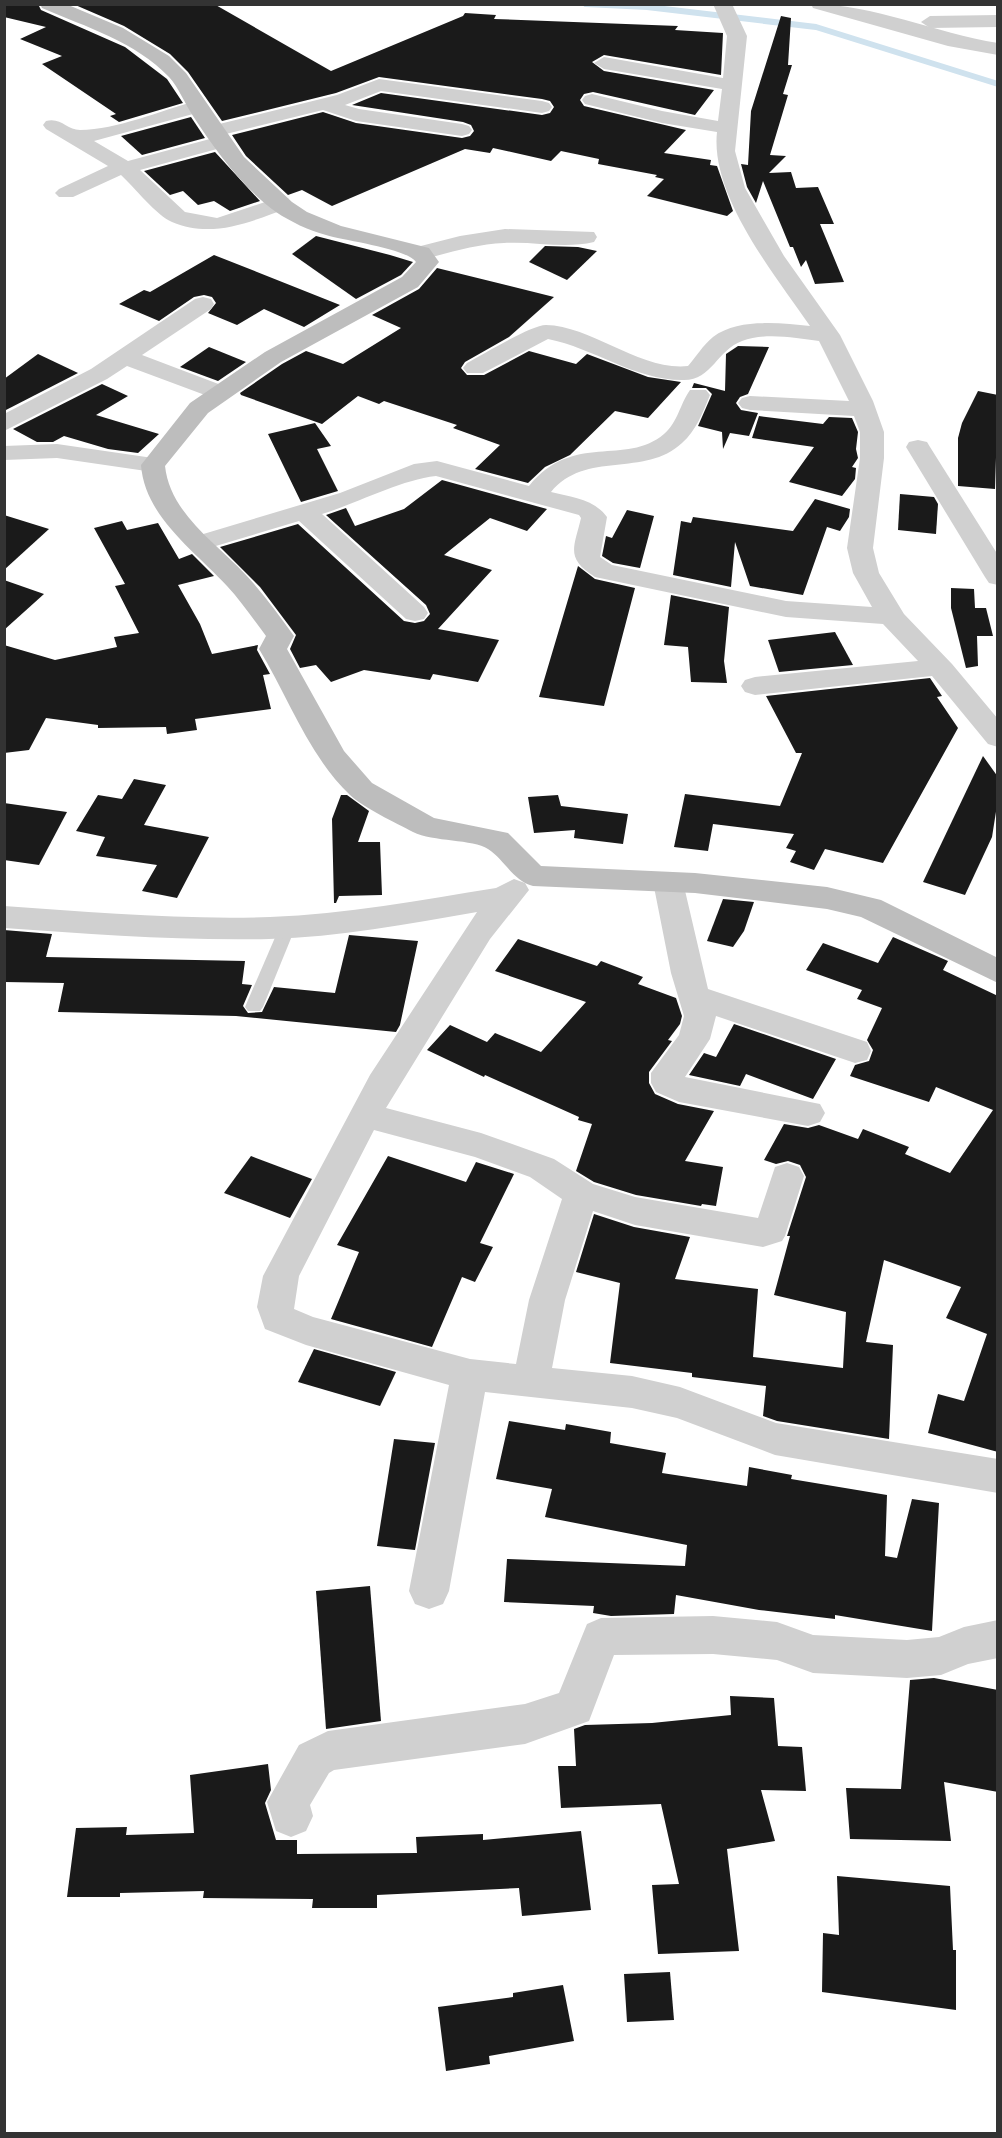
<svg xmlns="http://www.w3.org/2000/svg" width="1002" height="2138" viewBox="0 0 1002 2138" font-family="'Fira Sans Condensed',sans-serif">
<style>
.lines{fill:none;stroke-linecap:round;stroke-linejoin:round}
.stream{stroke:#cfe2ee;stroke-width:6}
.building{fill:#1a1a1a}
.lane{fill:#d0d0d0;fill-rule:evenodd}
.street{fill:#d0d0d0;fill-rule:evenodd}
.secondary{fill:#bdbdbd;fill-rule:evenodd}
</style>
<rect width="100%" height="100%" fill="#fff"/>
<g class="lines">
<!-- stream -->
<path class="stream" d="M586 4 647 7 816 27 998 84"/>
</g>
<!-- building -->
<g class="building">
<path d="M4 4H38L41 10 125 47 167 79 183 103 119 122 110 116 116 114 42 64 62 56 20 39 46 27 4 17Z"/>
<path d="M73 4H214L331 71 463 16 465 13 496 15 494 19 678 26 675 30 723 33 721 75 604 55 592 62 604 71 714 90 695 115 593 92 584 94 580 100 584 106 686 130 664 153 711 160 710 165 717 166 733 211 727 216 647 196 664 179 655 177 657 175 598 164 599 159 561 151 551 161 493 148 490 153 465 149 332 206 302 190 288 195 246 156 232 135 323 112 356 123 462 138 470 136 474 131 471 125 463 122 352 105 381 93 542 115 550 113 554 107 550 101 542 99 379 77 336 93 222 121 188 72 170 54 124 26Z"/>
<path d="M781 16 791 18 788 65H792L783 94 788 95 770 155 786 156 769 173 791 172 796 188 818 187 834 224H820L844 282 815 284 806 260 801 267 793 247H790L763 181 756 203 747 187 741 164 748 165 751 111Z"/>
<path d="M191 117 205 138 142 155 121 136Z"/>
<path d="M215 152 260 201 230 211 214 201 198 205 183 191 170 195 144 171Z"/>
<path d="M316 236 390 255 413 262 401 275 356 299 292 254Z"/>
<path d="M545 246 578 247 597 251 567 280 529 262Z"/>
<path d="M214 255 257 272 340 305 304 327 264 309 237 325 208 313 216 303 212 297 204 295 194 297 159 321 119 304 144 290 150 292Z"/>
<path d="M437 268 554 297 509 337 465 362 461 368 467 375H484L529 351 576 364 587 354 648 377 681 382 648 418 615 411 570 455 545 467 528 483 475 469 500 445 453 428 457 425 384 401 379 404 358 396 322 424 241 395 240 393 282 364 306 351 343 364 401 328 372 315 419 289Z"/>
<path d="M738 346 769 347 748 394 740 397 736 403 741 410 758 413 749 436 730 433 723 449 722 432 698 426 712 394 706 388H692L694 383 725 391 726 354Z"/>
<path d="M209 347 246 362 218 381 180 367Z"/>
<path d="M38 354 78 373 4 411V379Z"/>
<path d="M102 384 128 396 96 415 159 434 138 453 108 449 64 436 53 442H37L13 429Z"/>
<path d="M978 391 998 395 995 489 958 486V438L962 423Z"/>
<path d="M759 416 823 424 829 417 852 418 858 432 856 449 858 458 852 467 856 468 855 479 842 496 789 482 814 447 752 438Z"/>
<path d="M315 423 331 446 317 449 338 491 301 502 268 434Z"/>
<path d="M442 480 547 509 527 531 490 518 444 555 492 570 438 629 499 640 478 682 433 674 430 680 364 670 331 682 316 665 300 668 290 649 296 635 260 587 220 547 298 524 404 621 415 623 424 621 430 614 426 605 326 515 346 508 355 526 404 509Z"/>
<path d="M900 494 934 497 938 504 936 534 898 530Z"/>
<path d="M815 499 850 509 849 517 840 531 827 527 803 595 750 586 735 542 731 587 673 575 681 521 691 523 693 517 793 531Z"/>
<path d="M627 510 654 516 640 568 613 563 602 556 606 536 612 538Z"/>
<path d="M4 515 49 529 4 570Z"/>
<path d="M122 521 127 530 158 523 179 559 192 554 214 576 178 585 200 624 212 654 258 645 257 650 270 674 263 675 271 709 195 719 197 730 167 734 166 727 98 728V725L46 718 29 750 4 753V645L55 660 117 647 114 637 139 633 115 586 125 584 94 528Z"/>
<path d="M578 566 595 579 635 588 604 706 539 697Z"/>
<path d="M4 580 44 594 4 630Z"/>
<path d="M951 588 974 589 975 608H986L993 636H977L978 666 966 668 951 608Z"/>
<path d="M671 595 729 607 724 661 727 683 691 682 688 647 664 645Z"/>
<path d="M835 632 853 665 779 672 768 640Z"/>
<path d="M930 678 942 696 937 697 958 728 883 863 825 849 814 870 790 862 796 851 786 848 794 834 713 824 708 851 674 847 685 794 780 806 802 753H796L766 696Z"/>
<path d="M983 756 998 777V799L992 837 965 895 923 882Z"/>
<path d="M134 779 166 785 144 825 209 837 177 898 142 891 157 865 96 856 105 837 76 831 98 795 122 799Z"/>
<path d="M341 795H347L369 811 358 842H380L382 895 339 896 336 903H334L332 819Z"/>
<path d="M558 795 561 806 628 814 623 844 574 838 575 830 534 833 528 797Z"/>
<path d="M4 803 67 812 39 865 4 860Z"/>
<path d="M723 899 754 902 744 931 733 947 707 941Z"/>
<path d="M4 930 52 934 46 957 245 961 242 984 252 985 243 1006 248 1013 262 1012 274 987 335 993 349 935 418 941 400 1025 396 1032 236 1016 58 1012 64 983 4 982Z"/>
<path d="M893 937 948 961 943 970 998 996V1452L928 1433 938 1394 964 1401 987 1334 946 1318 961 1287 884 1260 866 1342 893 1345 889 1439 777 1421 763 1416 766 1386 692 1377V1373L610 1363 620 1283 576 1272 594 1214 634 1227 690 1237 675 1279 758 1289 753 1357 843 1368 846 1312 774 1295 790 1236H787L806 1177 800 1165 788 1161 776 1164 764 1160 784 1124 808 1128 819 1125 858 1139 863 1129 909 1147 905 1154 950 1173 993 1110 936 1087 929 1102 850 1076 855 1065 869 1061 873 1050 867 1040 882 1008 857 999 862 990 806 970 823 943 878 963Z"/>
<path d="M518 939 597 966 601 961 643 977 638 984 676 998 682 1016 680 1024 668 1040 672 1041 649 1072V1083L655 1094 678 1104 714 1111 685 1161 723 1167 716 1206 702 1204 701 1206 636 1195 594 1182 576 1171 592 1124 578 1120 579 1117 485 1075 484 1077 427 1050 450 1025 487 1042 495 1033 541 1052 586 1002 495 971Z"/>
<path d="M734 1024 836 1059 813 1099 746 1074 740 1086 689 1075 704 1053 716 1057Z"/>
<path d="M251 1156 312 1179 290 1218 224 1193Z"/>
<path d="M388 1156 466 1182 476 1162 514 1174 480 1243 493 1247 475 1282 462 1277 432 1347 331 1319 359 1252 337 1245Z"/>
<path d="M314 1349 396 1372 380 1406 298 1382Z"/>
<path d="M509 1421 565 1430 566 1424 611 1432 610 1443 666 1453 662 1473 747 1486 749 1467 792 1475 791 1479 887 1495 885 1556 897 1558 912 1499 939 1503 932 1631 835 1615V1619L759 1610 676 1595 674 1614 611 1616 593 1613 594 1606 504 1602 507 1559 685 1566 687 1545 545 1517 552 1489 496 1479Z"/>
<path d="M394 1439 435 1443 415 1550 377 1546Z"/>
<path d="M370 1586 381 1721 326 1729 316 1591Z"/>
<path d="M934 1678 998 1690V1792L944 1782 951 1841 850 1839 846 1788 901 1789 910 1680Z"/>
<path d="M730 1696 774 1698 778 1746 802 1747 806 1791 761 1790 775 1841 727 1849 739 1951 658 1954 652 1885 679 1884 661 1804 561 1808 558 1766H576L574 1729 585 1725 652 1723 731 1715Z"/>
<path d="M268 1764 271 1790 265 1803 276 1840H297V1854L417 1853 416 1837 483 1834V1840L581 1831 591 1910 522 1916 519 1888 377 1895V1908H312L313 1899 203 1898 204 1891 120 1893V1897H67L76 1828 127 1827 126 1835 194 1833 190 1775Z"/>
<path d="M837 1876 950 1886 953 1950H956V2010L822 1992 823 1933 839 1935Z"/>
<path d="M670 1972 674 2020 627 2022 624 1974Z"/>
<path d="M563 1985 574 2041 489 2056 490 2064 446 2071 438 2007 513 1997V1993Z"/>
</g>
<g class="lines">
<!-- lane -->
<path class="lane" d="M288 920 296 926 263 1007 260 1011H248L245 1007 280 926Z"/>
<!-- street -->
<g class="street">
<path d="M713 4H732L747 36 735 151 745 188 784 256 840 335 873 401 884 432V458L873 548 879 573 904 614 952 664 998 719V747L988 744 932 676 755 695 745 692 741 686 745 680 755 677 918 661 883 624 786 617 595 577C565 558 574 548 581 518L579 515 436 476C400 480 358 503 322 514L424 607 428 613 424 619 415 621 406 619 299 521 199 551 190 548 186 543 190 538 340 493 414 464 437 461 529 486C574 431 625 467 664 434 678 422 680 404 690 390H706L710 395C703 412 696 431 682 443 645 478 585 450 551 492 571 497 594 499 607 517L600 557 612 565 786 601 872 607 853 573 847 548 860 458V432L854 416 750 410 742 408 738 403 742 398 750 396 849 401 819 341C796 338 765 332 742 341 717 350 712 380 684 380 636 381 594 348 548 339L483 373H467L463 368 467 363C482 355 531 325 546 325 592 326 640 371 688 366 696 357 703 345 713 337 739 318 780 323 810 326 775 275 710 196 717 132L662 123 585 104 582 100 585 96 592 94 662 111 718 121 722 89 604 69 594 63 604 57 723 78 727 36Z"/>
<path d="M811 4C874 4 935 33 998 43V55L948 46 813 8Z"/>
<path d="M998 15V27L930 28 921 22 930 16Z"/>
<path d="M379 79 542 101 549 103 552 107 549 111 542 113 381 91 345 105 359 109 462 124 469 126 472 130 469 134 462 136 356 121 323 110 214 137 207 135 204 131 207 127 337 95Z"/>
<path d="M197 101 204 103 207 107 204 111 94 141 128 161 221 136 228 138 231 142 228 146 140 170 185 212 217 218 280 197 288 198 291 203 288 208C250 222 212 239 172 222 157 216 134 187 121 175L73 197H59L55 193 59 189 108 166 46 129 43 125 46 121C61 117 67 130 80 130 117 130 161 110 197 101Z"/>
<path d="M505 229 594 232 597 237 594 242C564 249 534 241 504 243 476 244 448 253 421 260L413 258 410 253 413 248 460 236Z"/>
<path d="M203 297 211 299 214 304 211 309 142 355 229 388 233 393 229 398H213L127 366 107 379 4 431V414L91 369 195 299Z"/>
<path d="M918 440 927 442 930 447 998 555V585L989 583 985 577 906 447 909 442Z"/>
<path d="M57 444 153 458 162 460 165 465 162 470 153 472 57 458 4 460V446Z"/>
<path d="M668 872 679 875 683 882 708 989 867 1042 871 1051 867 1060 855 1063 716 1016 710 1039 685 1077 820 1104 825 1113 820 1122 808 1126 679 1102 656 1092 651 1083V1073L679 1035 684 1016 671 973 653 882 657 875Z"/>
<path d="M514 879 525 883 529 890 490 939 386 1108 481 1133 554 1159 593 1184 635 1197 758 1218 775 1167 787 1163 799 1167 804 1176 785 1236 782 1241 763 1247 635 1225 593 1211 565 1300 552 1368 632 1376 680 1387 776 1423 998 1459V1493L775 1455 677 1418 632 1408 485 1392 449 1591 443 1604 429 1609 415 1604 409 1591 449 1385 306 1345 265 1329 257 1307 263 1276 370 1075 477 912C408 924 339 937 269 939 181 941 92 934 4 928V906C92 912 181 920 270 917 346 914 421 900 496 888ZM374 1130 475 1157 530 1177 562 1199 529 1300 516 1364 470 1359 313 1317 294 1309 299 1276Z"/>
<path d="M713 1616 777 1622 813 1635 907 1640 939 1637 964 1627 998 1620V1658L968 1664 941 1675 907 1678 813 1673 777 1660 713 1654 614 1655 589 1721 525 1744 334 1770 329 1773 310 1805 313 1816 306 1831 291 1837 276 1831 267 1802 299 1745 328 1731 525 1704 559 1693 587 1624 601 1618Z"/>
</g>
<!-- secondary -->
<path class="secondary" d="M40 4H66L123 28 169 56 186 73 244 157 292 202 307 212 341 226 429 248 439 262 418 287 281 362 208 413 165 466C170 513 215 542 245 574 263 593 279 615 294 636L287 649 344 751 372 783 434 818 508 833 541 866 695 873 827 887 881 900 998 958V983L861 917 827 909 695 893 533 886C513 881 505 860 488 849 473 839 433 842 413 832 396 823 364 808 350 795 308 755 289 698 259 649L266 636C253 619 241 601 227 586 194 550 145 517 141 465L190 403 265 352 402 277 416 262C406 248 345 241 326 235 308 230 291 222 276 212 242 187 216 151 193 116 185 104 179 88 169 77 136 42 86 27 42 8Z"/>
</g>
<!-- border -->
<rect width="1002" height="2138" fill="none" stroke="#333333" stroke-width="12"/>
</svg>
